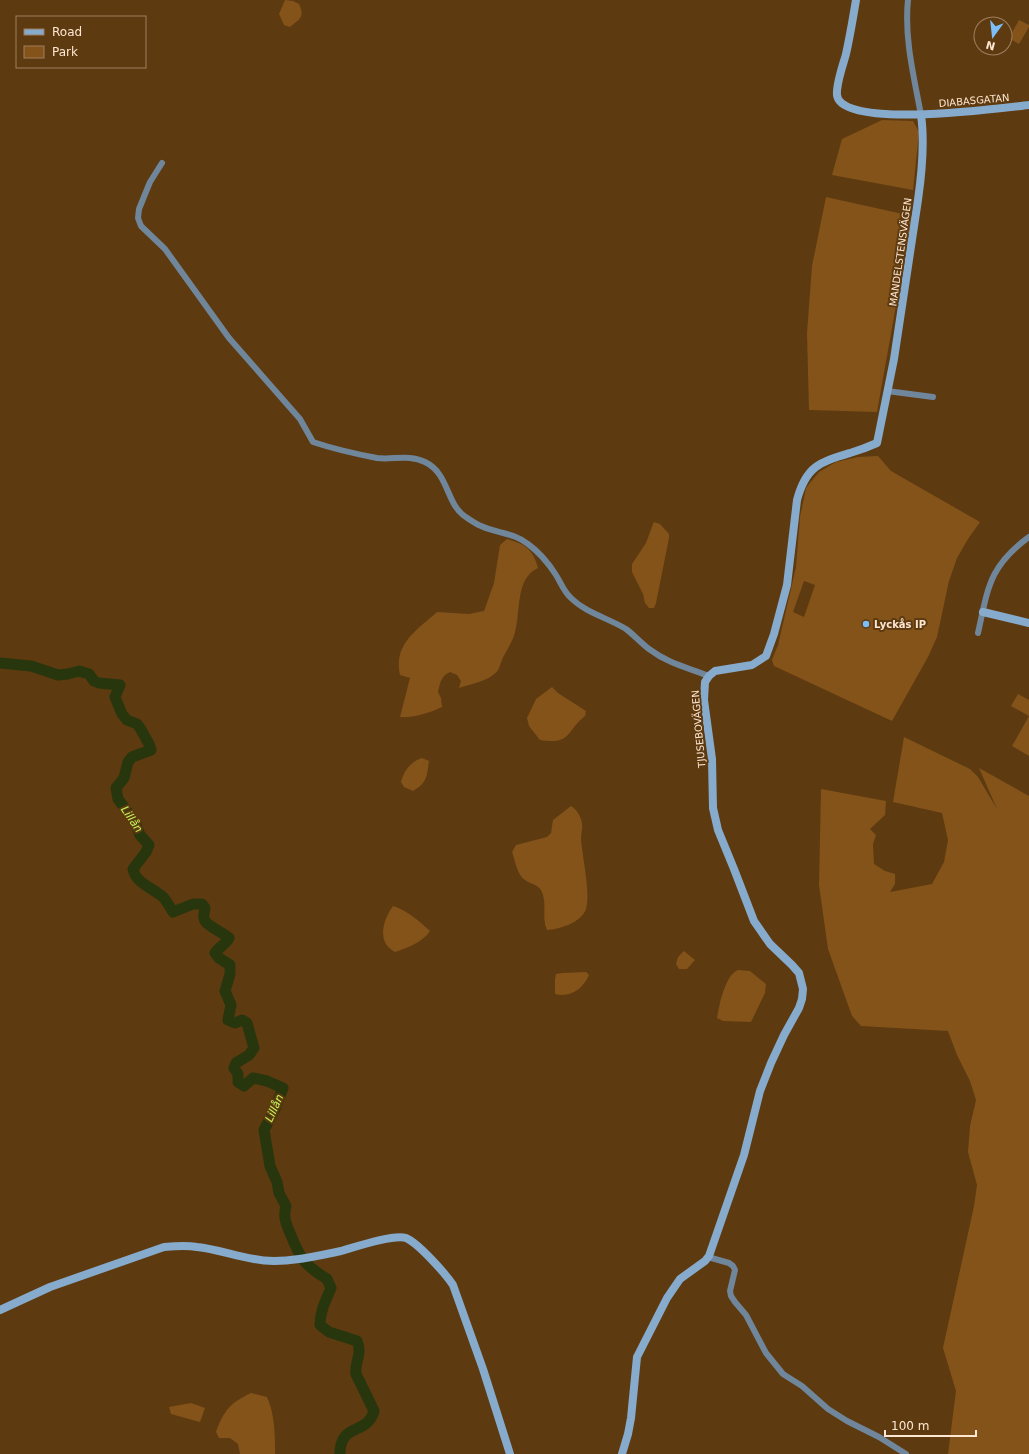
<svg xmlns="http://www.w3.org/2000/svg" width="1029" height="1454" viewBox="0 0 1029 1454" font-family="'DejaVu Sans',sans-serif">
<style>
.green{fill:#835319;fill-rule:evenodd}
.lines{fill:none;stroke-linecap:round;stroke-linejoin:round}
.river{stroke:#28360d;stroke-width:11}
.street{stroke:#6f869b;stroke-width:6}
.secondary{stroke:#86abcc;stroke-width:8}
.poi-dot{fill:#7bbef8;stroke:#5e3a10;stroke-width:1.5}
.labels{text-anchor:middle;stroke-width:4;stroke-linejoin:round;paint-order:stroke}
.street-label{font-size:10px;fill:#fde7d2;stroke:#5e3a10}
.poi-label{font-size:10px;font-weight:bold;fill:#fde7d2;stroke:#5e3a10;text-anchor:start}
.water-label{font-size:11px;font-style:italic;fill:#c3f959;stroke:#5e3a10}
</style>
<rect width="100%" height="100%" fill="#5e3a10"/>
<!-- green -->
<g class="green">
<path d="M285 0 293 1 299 4C305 17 300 19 290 27L284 25 279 14Z"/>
<path d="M1019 20 1029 25V27L1019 44 1009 38Z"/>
<path d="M882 120 913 121 919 132 913 190 832 175 842 139Z"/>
<path d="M826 197 912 216 877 412 809 410 807 333 812 266Z"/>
<path d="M878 456 891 471 980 522 968 539 957 558 949 581 937 637 928 657 892 721 774 666 772 660 778 645 796 567 800 517 806 488 819 472 836 462 858 457ZM804 581 815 585 804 617 793 612Z"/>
<path d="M654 522 660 524 669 534V538L656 603 654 608H649L645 603 643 594 632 572V564L646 543 653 524Z"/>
<path d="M507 539C525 544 533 549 538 568 515 578 521 612 515 632 513 642 506 650 502 660 499 667 500 670 493 675 486 681 468 685 459 688L461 681 457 675 450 672C441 676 440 683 438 692L441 698 442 707C429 713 415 718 400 717L410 678 400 675C393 644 417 630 437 612L469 614 484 611 494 583 500 545Z"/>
<path d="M552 687 558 693 586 711 585 716C566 731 572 745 540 740L529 726 527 718 536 699Z"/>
<path d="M1018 694 1029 700V716L1011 706Z"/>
<path d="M1029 716V756L1012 746Z"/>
<path d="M904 737 970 769 978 777 997 809 979 768 1029 796V1454H948L956 1391 943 1348 974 1206 977 1185 968 1152 970 1126 976 1100 970 1081 957 1055 948 1031 861 1026 852 1016 828 949 819 885 821 789 886 801 885 815 870 829 876 835 873 844 874 864 885 871 895 874V884L890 892 932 884 944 862 948 840 942 813 893 802Z"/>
<path d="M422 758 429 761C427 776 427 783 413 791L404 787 401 782C404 771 410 762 422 758Z"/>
<path d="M571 806C576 809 581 816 582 823 583 828 581 833 581 838 582 856 591 894 586 909 581 923 560 929 547 930 541 917 548 903 541 890 537 884 530 884 525 880 517 875 515 860 512 852L516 845 547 837 551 833 553 820Z"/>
<path d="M393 906C408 911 419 921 430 931 423 942 407 948 395 952 376 942 383 920 393 906Z"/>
<path d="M684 951 695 960 687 969H679L676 964 678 957Z"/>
<path d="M738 970 750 971 766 984 765 993 751 1022 723 1021 717 1018C719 1005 725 975 738 970Z"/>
<path d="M586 972 589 975C583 989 570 998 555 994V980L556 974 563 973Z"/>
<path d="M251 1393 267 1397C275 1415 275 1435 275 1454H240L238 1444 230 1438H219L216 1432C224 1410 230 1403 251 1393Z"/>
<path d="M191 1403 205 1408 200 1422 171 1414 169 1407Z"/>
</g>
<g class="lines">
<!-- river -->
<path class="river" d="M0 663 31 666 58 675 68 674 79 671 89 674 94 681 99 683 120 685 115 697 122 714 127 720 137 724 140 728 149 744 151 750 132 757 128 762 124 778 116 788 118 799 135 822 140 835 149 845 146 852 133 869C136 884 154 888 164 898 167 902 170 907 173 912L193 904H202L205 908C205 911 203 915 204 918 205 926 223 932 229 938 226 944 219 947 215 953L219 958 230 965V974L225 991 231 1005 228 1020 235 1023 242 1020 247 1023 254 1048 249 1055 236 1063 234 1068 238 1074V1082L244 1086 253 1078 267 1081 283 1088 275 1109 264 1130 270 1166 277 1182 279 1193 286 1206C283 1217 286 1224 290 1233 300 1258 304 1265 327 1279L331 1288C326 1300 320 1311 320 1325L329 1332 357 1341C363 1356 354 1361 356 1374L374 1411C367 1436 340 1422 340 1454"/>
<!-- street -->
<g class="street">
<path d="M908 0C904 38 914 77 921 115"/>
<path d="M162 163 150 182 139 209 138 218 141 226 165 249 229 338 300 419 313 442C334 449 356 454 377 458 393 460 409 454 425 462 448 473 446 501 463 515 469 519 474 523 481 526 496 533 515 533 528 544 539 552 549 564 556 575 561 583 564 592 571 598 586 613 608 618 626 629 634 635 641 643 649 649 669 664 686 667 709 676"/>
<path d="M887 391 933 397"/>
<path d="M978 633C988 588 989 566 1029 537"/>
<path d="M708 1257 729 1263 733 1266 735 1270 730 1291 731 1296 735 1302 746 1315 766 1353 783 1374 802 1386 828 1409 847 1421 879 1437 906 1454"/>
</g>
<!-- secondary -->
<g class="secondary">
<path d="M856 0C853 18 850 36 846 54 843 65 836 84 837 95 841 130 1002 108 1029 105"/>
<path d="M983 612 1029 623"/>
<path d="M0 1310 50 1287 164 1247C175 1246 186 1245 197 1247 216 1249 235 1256 254 1259 268 1262 285 1261 299 1259 313 1257 327 1254 341 1251 355 1247 393 1234 406 1238 418 1243 445 1273 453 1285L483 1369 510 1454"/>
<path d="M622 1454 628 1434 631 1418 637 1357 667 1298 680 1279 705 1261 709 1256 744 1155 760 1091 771 1063 784 1035 799 1008 802 999 803 989 799 973 792 965 770 944 754 921 734 869 718 830 713 808 712 759 704 700 705 682 709 676 715 671 752 665 766 656 774 634 787 585 797 500C806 466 820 462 850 453 860 450 868 447 877 443L894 359 918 200C922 172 925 143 921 115"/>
</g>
</g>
<!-- markers -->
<circle class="poi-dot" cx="866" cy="624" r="4"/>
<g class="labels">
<!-- street labels -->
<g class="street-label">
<text transform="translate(974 100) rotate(-5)" y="4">DIABASGATAN</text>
<text transform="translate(900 252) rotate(-82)" y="4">MANDELSTENSVÄGEN</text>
<text transform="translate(698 729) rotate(-95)" y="4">TJUSEBOVÄGEN</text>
</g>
<!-- poi labels -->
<g class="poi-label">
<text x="874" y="628">Lyckås IP</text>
</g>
<!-- water labels -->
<g class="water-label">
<text transform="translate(132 819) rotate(56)" y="4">Lillån</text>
<text transform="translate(274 1108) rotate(-66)" y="4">Lillån</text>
</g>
</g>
<!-- legend -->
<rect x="16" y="16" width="130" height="52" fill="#5e3a10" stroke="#9e7f5e"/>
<rect x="24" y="29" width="20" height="6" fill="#86abcc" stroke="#9e7f5e"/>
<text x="52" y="36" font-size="12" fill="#fde7d2">Road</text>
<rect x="24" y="46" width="20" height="12" fill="#835319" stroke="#9e7f5e"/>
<text x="52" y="56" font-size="12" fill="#fde7d2">Park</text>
<!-- north arrow -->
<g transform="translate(993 36) rotate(195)"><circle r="19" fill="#5e3a10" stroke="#9e7f5e"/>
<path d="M0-3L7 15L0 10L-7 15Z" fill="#7bbef8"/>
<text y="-6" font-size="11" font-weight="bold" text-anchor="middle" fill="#fde7d2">N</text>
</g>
<!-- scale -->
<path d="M885 1430v6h91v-6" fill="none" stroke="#fde7d2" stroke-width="2"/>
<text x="891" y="1430" font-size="12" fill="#fde7d2" stroke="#5e3a10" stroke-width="3" paint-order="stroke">100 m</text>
</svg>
